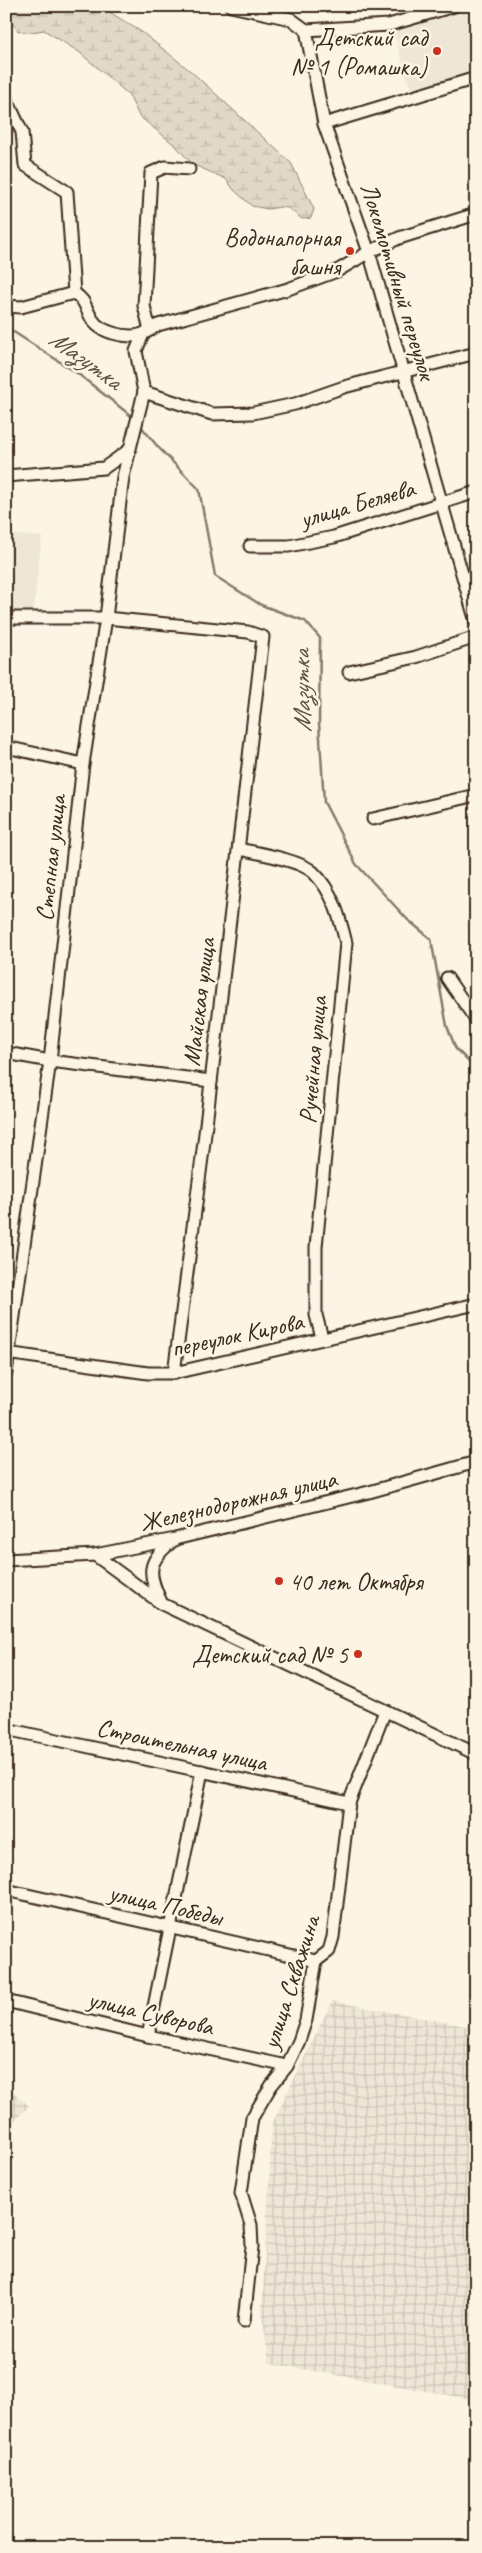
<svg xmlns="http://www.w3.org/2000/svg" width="482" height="2553" viewBox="0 0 482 2553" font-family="Caveat,sans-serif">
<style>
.built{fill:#eee6d6}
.industrial{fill:url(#industrial-grid)}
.wetland{fill:url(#wetland-marsh);stroke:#8e8173}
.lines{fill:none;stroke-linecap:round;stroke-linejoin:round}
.stream{stroke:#85796b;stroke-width:2.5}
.minor-casing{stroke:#3b2a1e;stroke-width:15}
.minor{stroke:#fcf5e5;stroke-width:11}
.poi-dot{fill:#c8321e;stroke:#fcf5e5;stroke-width:2}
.labels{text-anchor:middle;stroke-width:5;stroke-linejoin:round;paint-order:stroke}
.poi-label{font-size:25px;fill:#3b2a1e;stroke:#fcf5e5;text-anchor:end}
.street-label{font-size:25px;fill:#3b2a1e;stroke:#fcf5e5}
.water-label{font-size:26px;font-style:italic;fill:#605144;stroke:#fcf5e5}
</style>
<defs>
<pattern id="industrial-grid" width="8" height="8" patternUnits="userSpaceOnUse" patternTransform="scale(1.25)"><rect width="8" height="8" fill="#eee6d6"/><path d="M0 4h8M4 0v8" fill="none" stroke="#cdc5b7"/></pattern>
<pattern id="wetland-marsh" width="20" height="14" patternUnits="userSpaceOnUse" patternTransform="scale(1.25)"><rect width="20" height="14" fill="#e0d8c8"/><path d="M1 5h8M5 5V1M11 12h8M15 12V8" fill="none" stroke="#c1baab"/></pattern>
</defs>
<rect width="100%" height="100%" fill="#fcf5e5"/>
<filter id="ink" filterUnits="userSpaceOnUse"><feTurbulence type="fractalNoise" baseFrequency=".02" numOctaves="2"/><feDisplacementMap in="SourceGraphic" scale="10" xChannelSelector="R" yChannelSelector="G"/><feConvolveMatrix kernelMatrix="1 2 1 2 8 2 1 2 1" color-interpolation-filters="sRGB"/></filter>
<g filter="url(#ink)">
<!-- built -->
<g class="built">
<path d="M472 7 476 20V71L411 90 393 31Z"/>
<path d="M6 534 42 537 33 614 25 616 6 612Z"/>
</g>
<!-- industrial -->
<g class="industrial">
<path d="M332 2001 476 2028V2400L269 2363 262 2312 272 2124Z"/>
<path d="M6 2086 29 2106 6 2129Z"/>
</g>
<!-- wetland -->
<path class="wetland" d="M13 6H100L143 33 193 73 291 163 314 209 311 218 302 219 288 208 280 207 268 209 252 206 234 190 226 179 192 164 176 146 139 116 129 95 79 52 44 30 31 32 18 31 10 20Z"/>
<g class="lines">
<!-- stream -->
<g class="stream">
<path d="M6 327 77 373 135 419"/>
<path d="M140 425 158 447 199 489 215 576 261 605 305 621 320 638 319 723 324 802 356 864 407 919 431 939 447 1026 456 1049 476 1069"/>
</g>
<!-- minor casing -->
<g class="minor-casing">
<g id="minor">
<path d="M231 6 291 19 306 30 324 124 369 252 476 622"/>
<path d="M306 30 389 25 454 6"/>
<path d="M6 98 22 132 25 165 67 192 74 293"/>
<path d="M324 124 476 78"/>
<path d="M6 306 21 307 74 293C87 302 84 306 92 319 100 333 128 339 143 334"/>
<path d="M150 330 144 306 151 173 165 167 189 169"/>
<path d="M144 392 212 414 253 413 295 404 344 387 476 353"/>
<path d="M6 476 104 468 129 450"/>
<path d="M250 546H289L334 537 476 492"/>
<path d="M6 618H106L248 632 263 637 204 1142 174 1373"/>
<path d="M349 672 416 657 476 637"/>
<path d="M6 747 83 764"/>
<path d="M373 819 476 795"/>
<path d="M239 849C257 853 300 860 313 872 333 891 340 918 346 943L316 1247V1315L322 1338"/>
<path d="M447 978 476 1020"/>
<path d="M6 1053 50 1061 211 1081"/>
<path d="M6 1353 148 1373H174L476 1304"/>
<path d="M6 1373 50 1061 83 764 106 618 123 477 144 392 136 351 143 334 158 325 288 289 337 271 369 252 399 238 476 214"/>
<path d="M174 1540C145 1562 148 1574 162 1604L476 1754"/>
<path d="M95 1555 162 1604"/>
<path d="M6 1560 95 1555 175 1539 369 1492 476 1462"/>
<path d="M6 1729 349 1803"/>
<path d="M6 1890 316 1961"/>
<path d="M6 2001 148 2036 287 2066"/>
<path d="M148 2036 202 1771"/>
<path d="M244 2321 252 2247 251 2225 241 2193 252 2118 271 2086 287 2066 299 2041 306 2020 316 1961 329 1951 333 1937 349 1803 385 1711"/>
</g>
</g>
<!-- minor -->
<use href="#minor" class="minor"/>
</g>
</g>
<!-- markers -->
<g class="poi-dot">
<circle cx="437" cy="51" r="5"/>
<circle cx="350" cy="251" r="5"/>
<circle cx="279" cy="1581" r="5"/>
<circle cx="358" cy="1654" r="5"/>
</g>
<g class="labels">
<!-- poi labels -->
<g class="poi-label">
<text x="427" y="46">Детский сад<tspan x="427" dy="29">№ 1 (Ромашка)</tspan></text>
<text x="340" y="246">Водонапорная<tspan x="340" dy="29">башня</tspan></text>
<text x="289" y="1590" text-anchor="start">40 лет Октября</text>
<text x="348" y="1663">Детский сад № 5</text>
</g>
<!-- street labels -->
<g class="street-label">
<text transform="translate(399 281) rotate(73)" y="9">Локомотивный переулок</text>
<text transform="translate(357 503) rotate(-16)" y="9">улица Беляева</text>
<text transform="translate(50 858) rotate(-84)" y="9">Степная улица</text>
<text transform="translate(198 1002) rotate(-83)" y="9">Майская улица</text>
<text transform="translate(312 1060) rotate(-85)" y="9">Ручейная улица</text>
<text transform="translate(237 1334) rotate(-12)" y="9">переулок Кирова</text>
<text transform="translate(238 1500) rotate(-13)" y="9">Железнодорожная улица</text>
<text transform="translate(182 1744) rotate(12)" y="9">Строительная улица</text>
<text transform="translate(166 1904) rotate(13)" y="9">улица Победы</text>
<text transform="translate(290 1982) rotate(-72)" y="9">улица Скважина</text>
<text transform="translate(151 2012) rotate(13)" y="9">улица Суворова</text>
</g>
<!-- water labels -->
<g class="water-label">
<text transform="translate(86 359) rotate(36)" y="9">Мазутка</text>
<text transform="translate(301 691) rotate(-91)" y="9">Мазутка</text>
</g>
</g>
<!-- margin -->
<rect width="482" height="2553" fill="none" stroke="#fcf5e5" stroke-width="25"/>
<rect x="12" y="12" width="457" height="2528" fill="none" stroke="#3b2a1e" stroke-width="2" filter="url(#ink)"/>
</svg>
